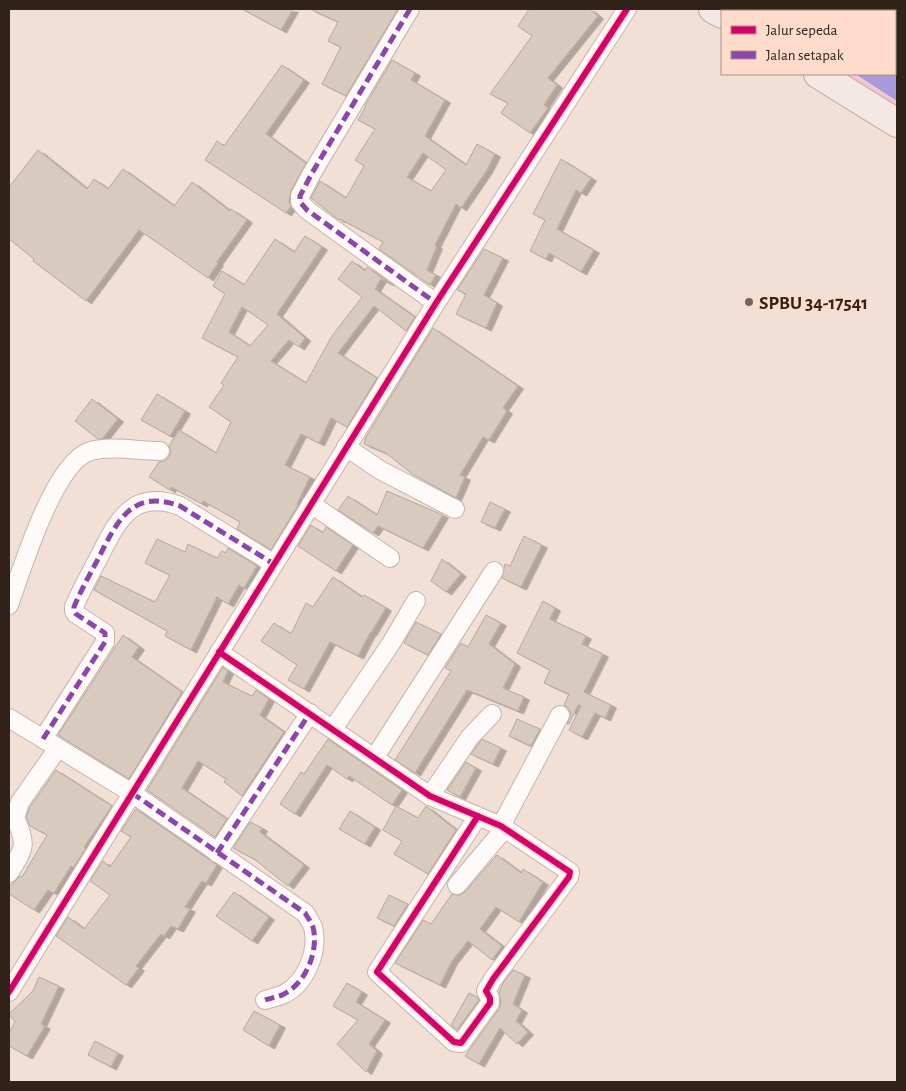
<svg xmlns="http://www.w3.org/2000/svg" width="906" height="1091" viewBox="0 0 906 1091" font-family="'Alegreya Sans',sans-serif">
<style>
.green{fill:#f3c5d4}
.water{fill:#a89ada}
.building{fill:#d8cabf;stroke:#b6a79d;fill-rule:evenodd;filter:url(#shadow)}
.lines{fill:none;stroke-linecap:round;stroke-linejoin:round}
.street-casing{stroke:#c5b5ad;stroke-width:20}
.primary-casing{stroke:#bea79b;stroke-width:30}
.street{stroke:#fdfaf9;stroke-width:18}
.primary{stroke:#f3e8e3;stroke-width:28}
.quiet{stroke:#8e44ad;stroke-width:5;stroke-dasharray:10 5;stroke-linecap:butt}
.cycleway-casing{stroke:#fedbca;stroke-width:9}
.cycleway{stroke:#d6006c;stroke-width:6}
.poi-dot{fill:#75645c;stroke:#fedbca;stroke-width:2}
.labels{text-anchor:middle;stroke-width:4;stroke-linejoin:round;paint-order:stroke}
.poi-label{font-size:19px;font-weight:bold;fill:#31221a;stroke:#fedbca;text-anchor:start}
</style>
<defs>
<filter id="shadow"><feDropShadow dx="5.5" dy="3" stdDeviation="0" flood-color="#0004"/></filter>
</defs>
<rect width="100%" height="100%" fill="#f2dfd6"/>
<!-- green -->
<path class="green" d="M818 74H853L897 101V123Z"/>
<!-- water -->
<path class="water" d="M752 9H897V101L855 74H895V11H756Z"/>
<!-- building -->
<g class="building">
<path d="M242 9H293L281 30Z"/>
<path d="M310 9H398L346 96 322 84 341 47 328 41 338 22Z"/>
<path d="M529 9H590L598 16 548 78 557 85 544 105 548 108 530 133 501 113 508 103 490 94 532 36 518 26Z"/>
<path d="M392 60 415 73 411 80 445 100 425 136 466 165 477 144 495 154 487 170 461 208 456 204 435 245 437 246 427 270 436 275 430 285 379 249 383 242 340 219 339 220 311 198 320 181 346 198 364 166 355 160 375 129 358 120 366 106H365ZM423 153 446 170 431 191 407 177Z"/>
<path d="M282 65 304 80 266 134 306 163 291 191 289 202 291 206 286 213 205 160 217 141 224 146Z"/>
<path d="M38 150 87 189 94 179 108 189 123 169 174 206 192 182 230 211 231 209 247 220 217 262 218 263 208 278 139 230 86 301 33 261 34 259 9 239V187Z"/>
<path d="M561 159 591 178 581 193 576 190 557 229 594 250 581 272 549 253 546 259 530 251 545 220 533 214Z"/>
<path d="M305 236 322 247 277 314 305 338 299 347 289 340 271 361 306 383 332 336 362 297 338 279 352 261 365 271 367 267 389 283 381 279 375 289 415 317 406 331 374 306 338 353 377 378 347 427 331 418 319 443 301 434 285 465 310 477 297 504 298 505 271 550 237 529 240 522 203 501 202 504 171 487 170 490 149 477 159 462 165 461 169 457 171 452 169 446 179 430 216 453 231 422 209 407 224 385 221 383 238 357 202 338 225 294 213 286 222 271 244 285 275 239 294 252ZM242 307 268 325 250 346 229 332Z"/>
<path d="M484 249 503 258 484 295 497 303 486 328 456 314 466 294 457 290Z"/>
<path d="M433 328 518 386 503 408 507 411 489 440 483 437 460 475 465 477 456 498 412 474 386 453 364 444 366 437Z"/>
<path d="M157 394 185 411 170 436 141 420Z"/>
<path d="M92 399 118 419 102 439H98L75 421Z"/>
<path d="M387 491 443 515 423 548 378 526 373 533 338 510 348 496 377 515Z"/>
<path d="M490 502 505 509 495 528 481 522Z"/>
<path d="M311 525 323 533 326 527 353 545 336 571 298 546Z"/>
<path d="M524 536 542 545 521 587 502 578 505 564 510 566Z"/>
<path d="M157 539 185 552 188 544 217 558 222 551 226 553 228 548 257 566 244 588 239 585 228 604 217 597 191 650 165 636 167 631 94 590 101 576 155 602 170 575 145 563Z"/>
<path d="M442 559 461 574 446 592 431 581Z"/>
<path d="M333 577 362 597 364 595 386 608 371 633H370L358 656 330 642 304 689 288 680 297 665 261 641 274 623 291 634 306 603 313 607Z"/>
<path d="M543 601 555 608 550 619 586 636 582 644 603 654 584 692 611 705 605 718 595 713 582 737 569 730 581 706 578 705 569 724H567L571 714 569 709 564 705 569 694 544 683 550 670 517 653Z"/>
<path d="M486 615 501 623 489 644 515 664 503 688 524 697 518 711 467 690 415 773 395 760 451 671 445 668 461 643 468 647Z"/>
<path d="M416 622 441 634 428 655 404 643Z"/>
<path d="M123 635 139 647 132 657 182 692 129 779 58 735Z"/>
<path d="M223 667 228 671 223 682 252 696 256 690 269 699 260 715 284 732 242 796 224 782 226 779 198 761 182 788 227 819 215 837 147 790Z"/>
<path d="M517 719 540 729 531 746 509 736Z"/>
<path d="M328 739 402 790 392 805 349 776 347 779 327 765 295 814 280 804 301 772 304 774Z"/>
<path d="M482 739 501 748 493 764 471 754Z"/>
<path d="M466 762 476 768 460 797 447 790Z"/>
<path d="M56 770 112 806 84 847 86 848 73 868 71 866 54 893 48 890 34 910 9 894V887L20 876 22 877 47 835 30 826 26 817 30 807Z"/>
<path d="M396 806 418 818 426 806 456 830 428 874 394 854 402 841 383 830Z"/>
<path d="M136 809 217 865 206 883 202 881 185 907 190 909 178 929 171 926 164 936 161 934 136 966 139 968 126 985 56 936 68 917 84 929 110 895 90 881 103 861 110 867 131 837 121 831Z"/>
<path d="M350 811 375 827 365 844 339 829Z"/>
<path d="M250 822 262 828 260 832 304 865 288 886 254 859 233 848Z"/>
<path d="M497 855 521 873 523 869 543 882 519 922 496 907 480 929 502 946 492 960 468 941 452 961 440 985 395 963 423 920 431 924 452 894 460 895 465 892Z"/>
<path d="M234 892 269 917 252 941 216 916Z"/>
<path d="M389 895 408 904 394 926 377 918Z"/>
<path d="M513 970 525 975 513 1004 522 1010 516 1021 528 1032 517 1044 500 1028 479 1064 465 1056 499 1009 501 1003 499 993 503 983Z"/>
<path d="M39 977 59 986 41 1024 45 1026 27 1056 9 1046V1033L15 1022 9 1014 33 991Z"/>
<path d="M347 983 362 992 356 1002 385 1020 369 1044 377 1051 366 1072 337 1044 358 1020 333 1006Z"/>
<path d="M469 993 477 997 479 1000 457 1030 451 1025Z"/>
<path d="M254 1011 280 1025 269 1046 243 1030Z"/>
<path d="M95 1041 118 1053 111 1067 88 1055Z"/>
</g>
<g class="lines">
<!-- street casing -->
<g class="street-casing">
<g id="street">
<path d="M410 9 312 173 300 196V202L307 210 436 303"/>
<path d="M346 447 380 470 455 509"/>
<path d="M311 504 390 558"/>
<path d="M9 605C22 569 53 466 88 452 108 445 139 451 160 451"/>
<path d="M219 652 430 796 501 826 570 872 569 877 493 979 486 991 490 998V1003L461 1043 454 1042 377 972 478 816"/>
<path d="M9 718 132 793 305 913C308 918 311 922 313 927 319 951 306 983 284 994 278 997 271 998 265 1000"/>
<path d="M333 729 390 645 416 601"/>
<path d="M43 739 105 642V633L76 614 74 611V607C81 590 90 574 98 559 117 522 131 488 180 506L274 564"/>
<path d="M375 757 494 571"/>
<path d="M430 796 470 737 492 714"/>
<path d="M501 826 560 715"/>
<path d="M217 853 310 713"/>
<path d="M9 873C24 849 28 845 15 818L20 802 58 748"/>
<path d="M457 885 505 828"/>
<path d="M9 992 436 303 627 9"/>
</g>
</g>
<!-- primary casing -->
<g class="primary-casing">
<g id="primary">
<path d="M713 9 722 14"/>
<path d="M818 74 897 123"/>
</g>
</g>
<!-- street -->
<use href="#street" class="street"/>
<!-- primary -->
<use href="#primary" class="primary"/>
<!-- quiet -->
<g class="quiet">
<path d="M410 9 312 173 300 196V202L307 210 436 303"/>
<path d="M43 739 105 642V633L76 614 74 611V607C81 590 90 574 98 559 117 522 131 488 180 506L274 564"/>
<path d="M132 793 305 913C308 918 311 922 313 927 319 951 306 983 284 994 278 997 271 998 265 1000"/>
<path d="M217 853 310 713"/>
</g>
<!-- cycleway casing -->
<g class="cycleway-casing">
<g id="cycleway">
<path d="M219 652 430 796 501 826 570 872 569 877 493 979 486 991 490 998V1003L461 1043 454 1042 377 972 478 816"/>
<path d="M9 992 436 303 627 9"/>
</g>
</g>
<!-- cycleway -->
<use href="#cycleway" class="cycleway"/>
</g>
<!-- markers -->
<circle class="poi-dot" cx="749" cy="302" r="5"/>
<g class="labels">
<!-- poi labels -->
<g class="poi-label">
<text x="759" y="309">SPBU 34-17541</text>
</g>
</g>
<!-- border -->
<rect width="906" height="1091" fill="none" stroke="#31221a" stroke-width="20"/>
<!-- legend -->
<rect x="721" y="10" width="175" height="65" fill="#fedbca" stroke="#ac9184"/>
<rect x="731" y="26" width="25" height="8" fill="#d6006c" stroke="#ac9184"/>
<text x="766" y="35" font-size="15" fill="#31221a">Jalur sepeda</text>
<rect x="731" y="51" width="25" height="8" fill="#8e44ad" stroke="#ac9184"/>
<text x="766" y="60" font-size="15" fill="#31221a">Jalan setapak</text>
</svg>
